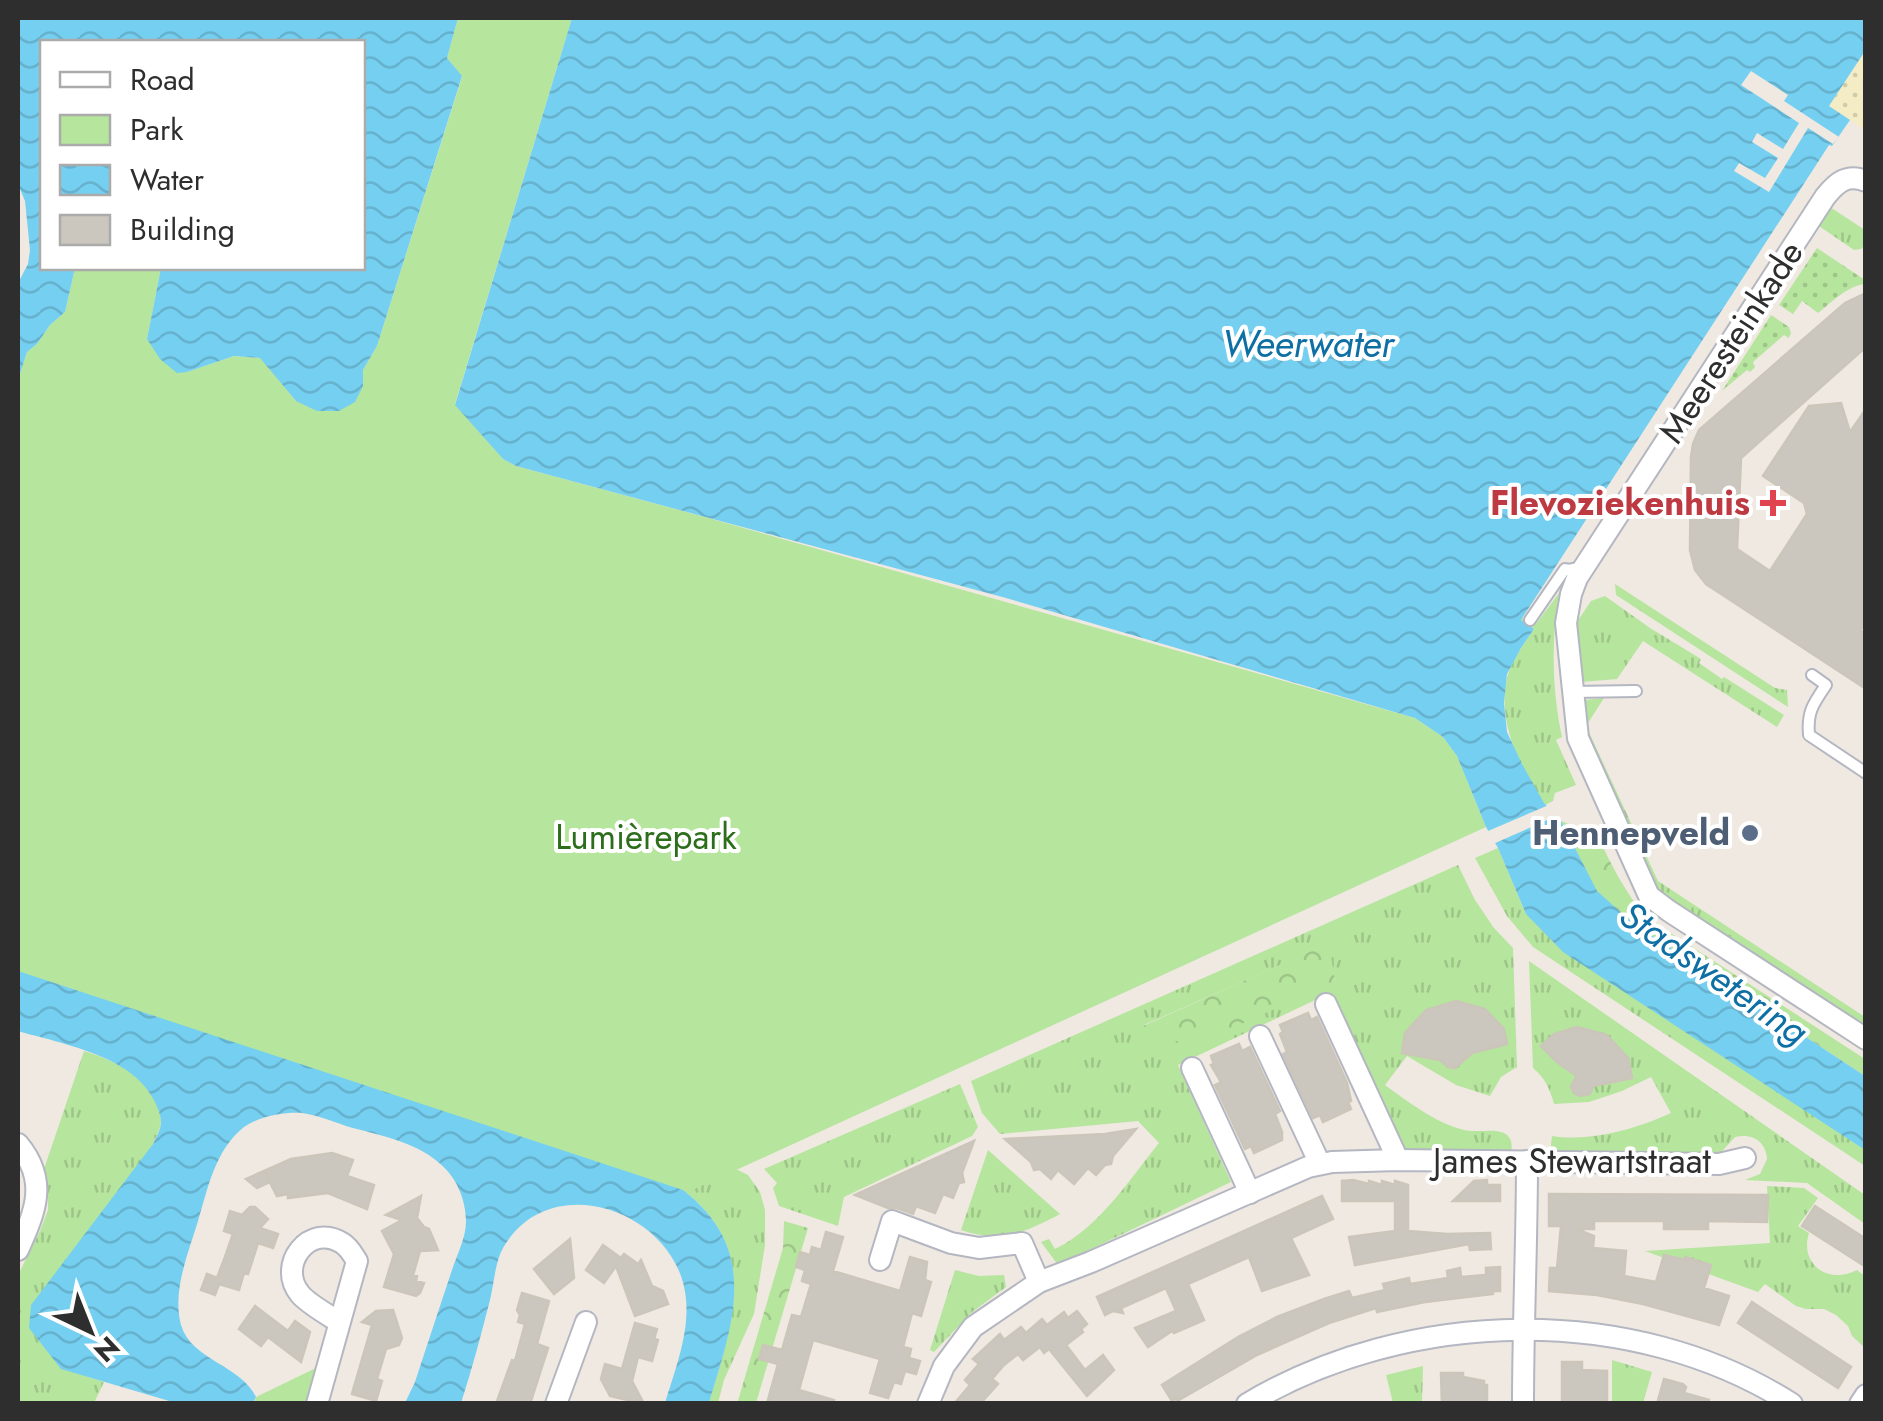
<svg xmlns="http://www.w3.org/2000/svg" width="1883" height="1421" viewBox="0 0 1883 1421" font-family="Jost,sans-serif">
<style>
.grass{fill:url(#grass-tufts);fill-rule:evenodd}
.forest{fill:url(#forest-crowns)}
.sand{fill:url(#sand-dots)}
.park{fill:#b6e59e}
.garden{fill:url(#garden-dots)}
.water{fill:url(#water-waves)}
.pier{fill:#efe9e1}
.building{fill:#cbc7bf;stroke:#cbc5ba;stroke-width:2.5}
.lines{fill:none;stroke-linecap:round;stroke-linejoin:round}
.lane-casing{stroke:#b4b7c1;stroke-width:14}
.street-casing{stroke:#b4b7c1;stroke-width:24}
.lane{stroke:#fff;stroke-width:10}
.street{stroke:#fff;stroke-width:20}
.health-dot{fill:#e0444e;stroke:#fff;stroke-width:4}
.service-dot{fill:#5c6f8a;stroke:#fff;stroke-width:4}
.labels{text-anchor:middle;stroke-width:8;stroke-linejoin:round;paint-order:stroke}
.street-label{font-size:35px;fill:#2e2e2e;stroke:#fff}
.health-label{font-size:35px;font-weight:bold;fill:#be3a42;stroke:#fff;text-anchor:end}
.service-label{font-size:35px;font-weight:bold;fill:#4e5e75;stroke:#fff;text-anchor:end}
.park-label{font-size:35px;fill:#2c6e1b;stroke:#fff}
.water-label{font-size:38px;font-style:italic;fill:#0d6fa3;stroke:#fff}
</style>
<defs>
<pattern id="grass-tufts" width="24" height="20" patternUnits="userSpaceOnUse" patternTransform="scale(2.5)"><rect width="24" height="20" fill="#b6e59e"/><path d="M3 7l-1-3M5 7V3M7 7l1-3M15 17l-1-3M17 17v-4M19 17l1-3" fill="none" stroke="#9dc588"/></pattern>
<pattern id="forest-crowns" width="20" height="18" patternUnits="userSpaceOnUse" patternTransform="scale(2.5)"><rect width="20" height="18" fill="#b6e59e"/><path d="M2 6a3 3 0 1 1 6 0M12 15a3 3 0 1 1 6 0" fill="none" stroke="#9dc588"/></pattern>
<pattern id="sand-dots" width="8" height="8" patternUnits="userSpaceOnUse" patternTransform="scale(2.5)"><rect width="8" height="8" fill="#f3ecc5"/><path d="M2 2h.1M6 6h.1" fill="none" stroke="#d1cbaa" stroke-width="1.8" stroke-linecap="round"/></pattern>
<pattern id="garden-dots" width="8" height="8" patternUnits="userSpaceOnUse" patternTransform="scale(2.5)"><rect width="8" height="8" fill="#b6e59e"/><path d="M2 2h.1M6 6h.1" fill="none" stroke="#9dc588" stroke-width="1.8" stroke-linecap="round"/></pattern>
<pattern id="water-waves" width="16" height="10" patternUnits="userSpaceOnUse" patternTransform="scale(2.5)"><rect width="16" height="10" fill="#75cff0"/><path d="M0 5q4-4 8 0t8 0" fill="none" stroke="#66b2ce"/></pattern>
</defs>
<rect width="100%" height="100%" fill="#efe9e1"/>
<!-- grass -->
<g class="grass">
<path d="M1830 207 1865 230V245L1861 249 1854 250 1819 226 1818 222Z"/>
<path d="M1615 584 1775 688 1787 690 1788 707 1616 595Z"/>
<path d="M1559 593C1551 640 1552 690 1562 737L1556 740 1576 785 1555 793 1553 801 1545 805C1520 768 1497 723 1507 678 1511 661 1524 644 1534 629L1520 620 1522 617 1531 624H1536Z"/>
<path d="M1605 596 1650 628 1701 659 1699 663 1722 679 1724 677 1784 715 1777 727 1643 641 1617 679 1582 682 1575 625 1591 601Z"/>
<path d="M1604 698 1586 726 1658 881 1865 1017V1029L1656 895 1585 741 1584 700Z"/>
<path d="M1498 848 1526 914 1865 1150V1166L1533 947 1507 916 1475 858Z"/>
<path d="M1458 865 1475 900 1494 928 1513 948 1517 1067 1501 1077 1490 1096 1456 1085 1407 1056 1385 1085C1408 1102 1436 1123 1464 1130 1476 1133 1494 1128 1504 1133 1513 1138 1512 1146 1511 1154L1406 1153 1330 993 1178 1065 1231 1182 1058 1265 1041 1242 1049 1239 1055 1249C1099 1228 1129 1180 1159 1143L1138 1121 1000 1134 982 1113 971 1081ZM1328 944 1335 982 1144 1026V1025Z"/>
<path d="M1529 961 1865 1195V1224L1807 1183 1745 1180 1760 1174 1767 1159C1766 1141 1752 1133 1735 1137L1713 1161 1550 1153 1552 1136C1591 1142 1636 1129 1671 1113L1651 1077 1622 1091 1589 1102 1554 1104C1550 1089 1545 1078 1533 1068Z"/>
<path d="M84 1051C115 1060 160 1082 161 1120 161 1128 156 1137 153 1144L30 1328 61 1368 104 1382 94 1403 18 1404V1275L40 1231 48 1210V1184L44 1169Z"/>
<path d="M960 1084 978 1127 972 1136 844 1197 838 1226 779 1206 773 1188 777 1183 764 1169Z"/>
<path d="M988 1150 1060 1214C1025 1233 999 1243 961 1230Z"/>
<path d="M728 1165 748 1175 760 1192 765 1210V1245L754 1314 724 1380 718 1403H709C731 1325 762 1251 683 1190Z"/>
<path d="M1767 1186 1804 1188 1818 1198 1798 1226 1809 1233C1799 1265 1829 1285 1857 1270L1865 1276V1348L1852 1336 1848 1326 1836 1315 1824 1309H1806L1796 1306 1765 1284 1758 1292 1645 1251 1770 1243Z"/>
<path d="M955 1270 979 1276 1004 1275 1006 1287 971 1313 934 1352 930 1350Z"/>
<path d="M1612 1360 1652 1372 1643 1403H1612Z"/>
<path d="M1423 1366 1422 1403H1393L1386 1375Z"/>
</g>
<!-- forest -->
<g class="forest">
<path d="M1561 821 1598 836C1611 865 1625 892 1646 917L1865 1059V1076L1634 924 1596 891Z"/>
<path d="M1329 943 1335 982 1190 1047 1143 1026Z"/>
<path d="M784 1221 808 1228 756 1403 737 1404 783 1248Z"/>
</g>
<!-- sand -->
<path class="sand" d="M1865 51V130L1829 106Z"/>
<!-- park -->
<g class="park">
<path d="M458 18H572L455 404 503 459 516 466 712 519 1415 718 1443 737 1457 756 1486 827 686 1193 18 973V380L27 352 37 344 50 325 65 312 75 268H161L147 339 187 372 234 356 261 358 296 401 363 386V370L377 346 462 77 447 58Z"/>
<path d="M318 1367 307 1403 254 1404 256 1397Z"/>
</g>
<!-- garden -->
<g class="garden">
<path d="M1817 248 1865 280V284C1847 286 1832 302 1818 313L1802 301 1793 314 1779 305Z"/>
<path d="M1771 315 1789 327 1791 333 1789 338 1784 335 1753 362 1755 367 1750 372 1747 370 1722 391Z"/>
</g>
<!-- water -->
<g class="water">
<path d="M18 18H458L447 58 462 76 377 346 363 370V386L355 402 339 411H317L296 401 260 358 234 356 187 372 177 373 160 359 147 339 161 268H362V42H42V268H75L65 312 50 325 37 344 27 352 18 380V283L28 264 30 250 25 201 18 184Z"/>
<path d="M572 18H1865V51L1829 106 1850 120 1832 146 1829 145 1521 620 1534 629 1521 648 1507 674 1504 703 1507 732 1522 764 1544 803 1561 821 1597 891 1634 924 1865 1076V1150L1563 952 1526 914 1498 848 1486 827 1457 756 1443 737 1415 718 1006 598 516 466 503 459 455 405Z"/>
<path d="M18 971 683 1190C762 1251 732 1325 709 1403H665C677 1363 696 1318 681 1276 655 1204 546 1173 503 1248 495 1262 494 1284 490 1300 481 1335 472 1369 461 1403H405L415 1382C427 1345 439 1309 451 1273 456 1257 466 1238 466 1222 466 1199 456 1176 438 1162 414 1141 377 1135 346 1126 332 1121 317 1115 302 1113 284 1112 260 1116 244 1127 215 1150 208 1188 198 1221 188 1254 172 1291 181 1325 191 1360 241 1365 256 1397L253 1403H176L61 1369 29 1328 31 1305 153 1144C156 1138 161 1129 161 1122 161 1115 157 1106 154 1100 131 1055 62 1044 18 1031Z"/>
</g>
<!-- pier -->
<g class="pier">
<path d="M1751 71 1788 95 1784 101 1839 137 1833 144 1808 128 1769 192 1734 171 1739 163 1765 178 1778 158 1752 142 1757 133 1783 149 1799 123 1741 85Z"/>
<path d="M1551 804 1561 814 1493 844 1488 831Z"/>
</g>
<!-- building -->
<g class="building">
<path d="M1866 293V347L1741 458 1737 549 1770 571 1807 514 1804 503 1763 476 1809 406 1841 403 1850 432 1866 409V623L1860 630 1866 634V689L1706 584 1695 570 1690 550 1691 457 1693 444 1699 430 1845 303Z"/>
<path d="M1456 1001 1485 1009 1504 1029 1507 1044 1472 1053 1455 1068 1448 1067 1440 1060 1402 1053 1405 1033 1426 1010Z"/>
<path d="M1308 1013 1311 1020 1317 1017 1347 1083 1351 1101 1348 1102 1351 1109 1323 1122 1320 1115 1313 1118 1283 1054 1287 1052 1280 1034 1283 1032 1280 1025Z"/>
<path d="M1577 1027 1607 1035 1628 1058 1632 1078 1593 1086 1590 1094 1580 1096 1574 1093 1571 1086 1577 1076 1557 1062 1541 1046 1554 1034Z"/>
<path d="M1239 1044 1242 1051 1250 1047 1280 1111 1275 1114 1282 1132V1140L1254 1153 1251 1146 1245 1149 1215 1085 1221 1082 1211 1065 1214 1064 1211 1056Z"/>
<path d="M1136 1129 1113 1156 1111 1164 1105 1165 1096 1175 1088 1168 1074 1184 1058 1170 1051 1179 1040 1169 1034 1170 1031 1162 1005 1139 1105 1134Z"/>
<path d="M974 1141 962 1173 964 1182 959 1183 953 1198 943 1194 935 1213 916 1206 913 1214 897 1208H888L855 1195Z"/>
<path d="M332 1153 353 1160 347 1176 374 1185 367 1209 328 1193 288 1198V1194L277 1196 265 1173 270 1182 257 1188 246 1179 291 1159Z"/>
<path d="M1353 1180 1369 1184V1181L1382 1185V1181L1395 1185V1181L1408 1185V1231L1447 1234 1490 1233 1491 1249 1470 1250 1469 1244 1355 1265 1349 1237 1395 1231V1201H1342V1181Z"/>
<path d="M1487 1180V1185H1500V1201H1453L1474 1181Z"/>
<path d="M1549 1194 1768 1195 1767 1222 1708 1221V1229H1664V1221H1594V1229H1576L1594 1236 1593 1248 1626 1251 1624 1276 1656 1282 1664 1255 1685 1260V1257L1711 1265 1704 1288 1729 1296 1719 1325 1643 1304 1597 1295 1549 1291 1550 1268H1557L1561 1226H1549Z"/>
<path d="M421 1196 417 1218 424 1227 429 1229 438 1250 420 1251 413 1275 417 1276 416 1281 424 1283 420 1293 416 1296 384 1287 394 1254 382 1231 402 1220 386 1215Z"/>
<path d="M1322 1196 1333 1219 1291 1238 1309 1275 1262 1291 1249 1257 1188 1284 1204 1320 1174 1333 1172 1331 1148 1347 1135 1328 1176 1311 1166 1288 1121 1308 1123 1313 1113 1311 1105 1315 1097 1297Z"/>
<path d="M1815 1206 1866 1239V1267L1802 1226Z"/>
<path d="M250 1207H255L268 1219 260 1228 278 1234 273 1248 258 1243 248 1274 244 1273 239 1290 219 1284 215 1295 201 1290 207 1274 217 1278 225 1257 233 1234 224 1231 230 1211 242 1215Z"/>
<path d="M826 1232 843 1237 833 1271 900 1291 910 1257 927 1262 925 1280 931 1282 921 1316 912 1313 903 1347 911 1349 909 1358 920 1361 916 1374 905 1371 901 1384 894 1382 888 1398 870 1393 880 1359 813 1340 799 1390 834 1400 833 1404H781L768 1400 778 1364 759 1359 763 1345 782 1350 792 1315 801 1317 811 1284 802 1281 805 1270 796 1267 800 1252 810 1255 812 1247 821 1250Z"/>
<path d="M570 1239 574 1278 554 1294 534 1269Z"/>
<path d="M603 1245 621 1258 624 1254 638 1264 641 1260 652 1286 663 1291 668 1304 635 1316 616 1266 604 1283 586 1270Z"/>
<path d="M1500 1267V1291H1493V1294L1425 1302 1377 1312 1376 1308 1329 1323 1257 1355 1177 1401 1175 1398 1172 1401 1162 1385 1238 1337 1277 1317 1324 1299 1349 1291 1352 1298 1385 1290 1383 1284 1409 1278 1410 1284 1448 1278 1447 1271 1460 1268 1461 1277 1486 1275V1268Z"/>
<path d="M522 1293 549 1301 537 1344 548 1348 530 1404H496L512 1360 515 1361 525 1324 518 1322 520 1315 517 1310Z"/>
<path d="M1752 1302 1851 1367 1838 1388 1738 1323Z"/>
<path d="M255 1306 288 1331 295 1321 310 1332 301 1362 268 1337 261 1346 239 1329Z"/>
<path d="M393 1310 402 1338 399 1345 386 1349 377 1379 382 1381 376 1401 352 1394 372 1325 362 1322 376 1311Z"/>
<path d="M1077 1311 1087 1324 1081 1329 1083 1332 1066 1345 1085 1370 1103 1355 1114 1370 1087 1396 1049 1349 1044 1353 1040 1347 1023 1360 1018 1354 1004 1365 992 1379 998 1384 980 1404H954L970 1385 965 1380 979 1364 973 1359 1000 1334 1004 1340 1021 1327 1026 1333 1042 1319 1047 1325 1064 1312 1068 1318Z"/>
<path d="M635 1323 657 1329 654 1339 658 1340 652 1361 638 1357 632 1381 644 1404 610 1396 601 1379 605 1364 622 1369Z"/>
<path d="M1562 1362H1582V1370L1607 1371V1404H1562Z"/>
<path d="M1441 1373H1463V1377L1484 1381V1385H1487V1404H1442Z"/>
<path d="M1664 1379 1683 1384 1686 1387 1684 1393 1709 1400 1708 1404H1657Z"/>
</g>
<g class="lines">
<!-- lane casing -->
<g class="lane-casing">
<g id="lane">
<path d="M1530 620 1565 569 1568 570 1579 568"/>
<path d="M1812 675 1826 685C1813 704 1807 712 1809 735L1866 773"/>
<path d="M1572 692 1636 691"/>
</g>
</g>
<!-- street casing -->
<g class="street-casing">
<g id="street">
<path d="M1866 181C1847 173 1836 183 1825 197L1577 578 1571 594 1566 623 1578 738 1649 896 1669 911 1866 1039"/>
<path d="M1326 1004 1398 1160"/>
<path d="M1260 1036 1320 1164"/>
<path d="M1192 1068 1250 1193"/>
<path d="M18 1144C49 1181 35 1212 18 1250"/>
<path d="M880 1260 892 1221 951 1243 979 1248 1022 1243 1039 1282"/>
<path d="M317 1404 357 1261C353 1255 349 1247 342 1243 310 1222 276 1265 300 1294 307 1303 328 1315 339 1322"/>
<path d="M556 1404 586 1322"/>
<path d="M928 1404 944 1366 973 1327 1039 1282 1091 1262 1308 1167 1332 1162 1398 1160 1719 1164 1745 1158"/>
<path d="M1247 1404C1408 1308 1633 1302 1792 1404"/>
<path d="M1523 1404C1523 1323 1527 1242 1527 1161"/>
<path d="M1860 1404 1866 1395"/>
</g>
</g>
<!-- lane -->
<use href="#lane" class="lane"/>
<!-- street -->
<use href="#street" class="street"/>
</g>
<!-- markers -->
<path class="health-dot" d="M1768 488h10v10h10v10h-10v10h-10v-10h-10v-10h10z"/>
<circle class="service-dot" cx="1750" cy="833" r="10"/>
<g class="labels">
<!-- street labels -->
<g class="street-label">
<text transform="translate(1731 342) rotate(-57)" y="12">Meeresteinkade</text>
<text x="1572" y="1173">James Stewartstraat</text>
</g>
<!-- health labels -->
<g class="health-label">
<text x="1750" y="515">Flevoziekenhuis</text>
</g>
<!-- service labels -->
<g class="service-label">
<text x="1730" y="845">Hennepveld</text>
</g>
<!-- park labels -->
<g class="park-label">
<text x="646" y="849">Lumièrepark</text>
</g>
<!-- water labels -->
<g class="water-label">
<text x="1308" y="357">Weerwater</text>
<text transform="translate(1714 973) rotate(35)" y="13">Stadswetering</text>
</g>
</g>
<!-- border -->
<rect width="1883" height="1421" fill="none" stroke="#2e2e2e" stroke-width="40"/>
<!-- legend -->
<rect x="40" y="40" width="325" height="230" fill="#ffffff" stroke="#ababab" stroke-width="2.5"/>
<rect x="60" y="72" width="50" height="15" fill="#ffffff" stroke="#ababab" stroke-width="2.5"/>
<text x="130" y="90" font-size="30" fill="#2e2e2e">Road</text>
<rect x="60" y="115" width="50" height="30" fill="#b6e59e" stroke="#ababab" stroke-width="2.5"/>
<text x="130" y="140" font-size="30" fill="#2e2e2e">Park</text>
<rect x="60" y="165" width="50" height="30" fill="url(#water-waves)" stroke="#ababab" stroke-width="2.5"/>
<text x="130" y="190" font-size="30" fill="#2e2e2e">Water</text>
<rect x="60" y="215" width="50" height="30" fill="#cbc7bf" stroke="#ababab" stroke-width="2.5"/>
<text x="130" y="240" font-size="30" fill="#2e2e2e">Building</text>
<!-- north arrow -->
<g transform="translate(90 1331) rotate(137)" stroke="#ffffff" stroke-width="8" paint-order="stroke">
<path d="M0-8L18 38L0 25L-18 38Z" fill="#2e2e2e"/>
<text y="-15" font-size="28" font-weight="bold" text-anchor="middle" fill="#2e2e2e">N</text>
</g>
</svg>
